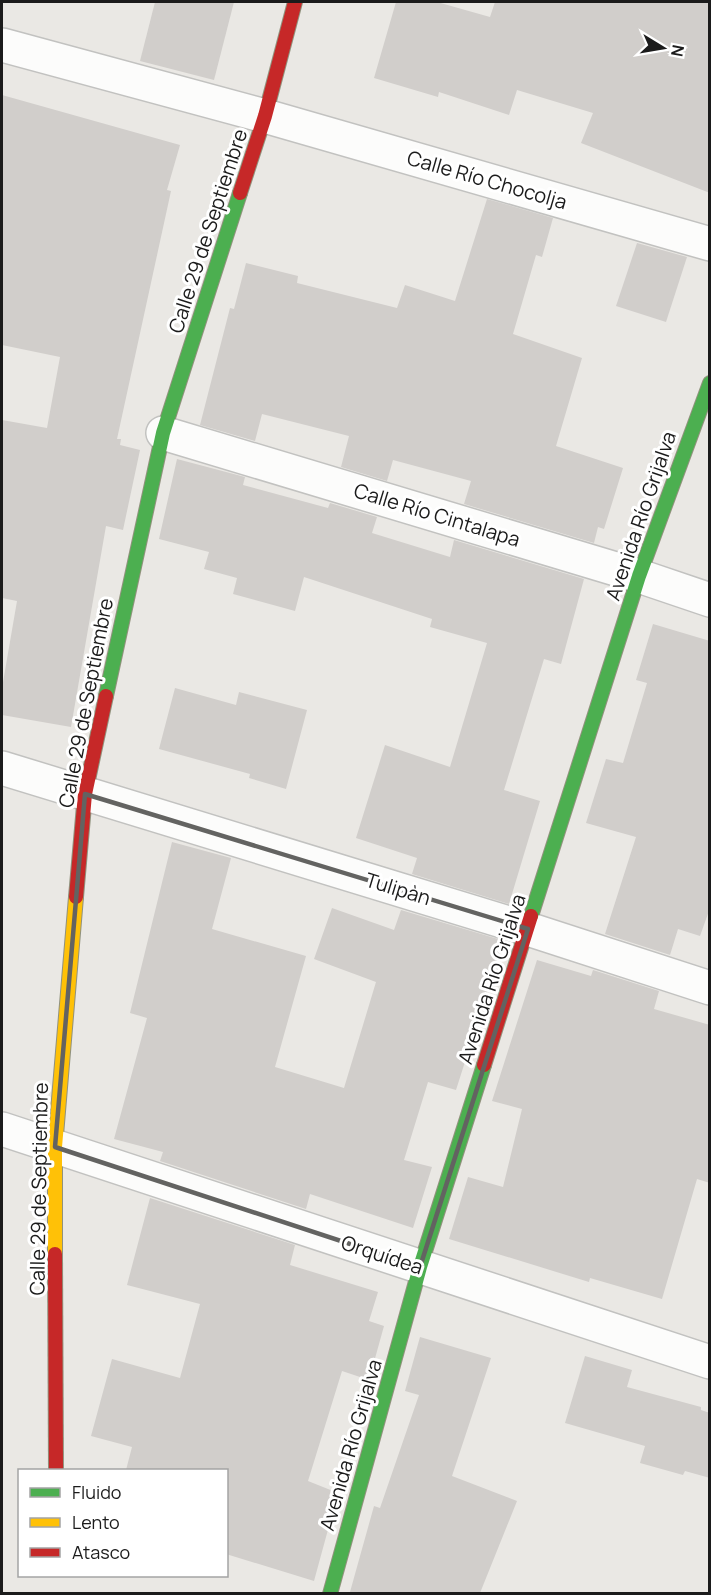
<svg xmlns="http://www.w3.org/2000/svg" width="711" height="1595" viewBox="0 0 711 1595" font-family="Manrope,sans-serif">
<style>
.building{fill:#d1cecb}
.lines{fill:none;stroke-linecap:round;stroke-linejoin:round}
.street-casing{stroke:#c2c2c0;stroke-width:36}
.fast-casing{stroke:#91927d;stroke-width:16}
.slow-casing{stroke:#91927d;stroke-width:16}
.jam-casing{stroke:#91927d;stroke-width:16}
.street{stroke:#fcfcfb;stroke-width:33}
.fast{stroke:#4caf50;stroke-width:14}
.slow{stroke:#ffc107;stroke-width:14}
.jam{stroke:#c62828;stroke-width:14}
.marked{fill:none;stroke:#636361;stroke-width:4.5;stroke-linejoin:round}
.labels{text-anchor:middle;stroke-width:6;stroke-linejoin:round;paint-order:stroke}
.street-label{font-size:20px;fill:#1b1b1b;stroke:#fff}
</style>
<rect width="100%" height="100%" fill="#eae8e4"/>
<!-- building -->
<g class="building">
<path d="M155 2H234L214 80 140 61Z"/>
<path d="M396 2H437L490 17 495 2H710V193L581 143 593 113 517 90 509 115 439 92 438 97 374 78Z"/>
<path d="M2 95 180 145 167 190 171 191 117 439H121L120 445 140 450 123 530 106 526 71 727 2 715V688L17 601 2 598V420L47 428 60 357 2 345Z"/>
<path d="M487 199 553 218 542 257 536 255 513 334 582 358 556 446 623 468 604 529 598 527 594 543 464 504 471 481 393 460 387 481 341 467 349 436 262 414 255 441 200 425 230 308 234 309 246 263 298 276 297 283 397 308 405 285 455 301Z"/>
<path d="M637 243 687 257 666 322 616 306Z"/>
<path d="M177 459 245 477 243 485 328 508 330 503 377 517 372 533 450 557 454 540 584 579 561 664 544 659 504 790 540 801 509 904 412 874 417 858 356 838 385 745 450 767 487 643 430 627 432 619 304 577 295 611 233 594 237 578 204 569 209 552 159 539Z"/>
<path d="M653 624 710 641V908L700 936 678 929 670 955 605 934 636 837 586 823 606 759 623 763 647 683 636 680Z"/>
<path d="M175 688 236 705 239 692 307 710 286 789 249 778 250 774 159 749Z"/>
<path d="M172 842 231 858 212 929 306 956 275 1067 344 1088 376 982 314 959 332 908 394 930 401 910 498 939 496 947 501 949 456 1090 428 1082 404 1160 432 1167 413 1228 310 1194 306 1209 160 1161 163 1152 114 1139 147 1018 130 1013Z"/>
<path d="M537 960 591 976 593 970 659 991 654 1009 710 1025V1183L697 1179 662 1299 590 1278 589 1282 449 1239 468 1177 503 1187 522 1109 492 1101Z"/>
<path d="M150 1198 295 1245 290 1265 378 1292 369 1321 384 1326 369 1380 342 1371 308 1481 338 1493 314 1581 226 1554V1470H126L132 1447 91 1436 112 1359 180 1378 200 1304 127 1285Z"/>
<path d="M420 1337 491 1358 452 1476 517 1501 480 1593H353L350 1592 374 1506 380 1508 419 1395 405 1391Z"/>
<path d="M585 1356 632 1370 627 1387 701 1407V1410L710 1413V1478L685 1471 683 1475 640 1463 645 1446 565 1423Z"/>
</g>
<g class="lines">
<!-- street casing -->
<g class="street-casing">
<g id="street">
<path d="M2 45 265 116 710 244"/>
<path d="M163 433 639 576 710 600"/>
<path d="M2 768 528 929 710 988"/>
<path d="M2 1129 710 1362"/>
</g>
</g>
<!-- fast casing -->
<g class="fast-casing">
<g id="fast">
<path d="M106 696 163 433 240 193"/>
<path d="M531 916 639 576 710 383"/>
<path d="M330 1594 420 1267 484 1065"/>
</g>
</g>
<!-- slow casing -->
<g class="slow-casing">
<path id="slow" d="M55 1254V1147L76 897"/>
</g>
<!-- jam casing -->
<g class="jam-casing">
<g id="jam">
<path d="M240 193 265 116 295 2"/>
<path d="M76 897 85 794 106 696"/>
<path d="M484 1065 531 916"/>
<path d="M55 1254 56 1470"/>
</g>
</g>
<!-- street -->
<use href="#street" class="street"/>
<!-- fast -->
<use href="#fast" class="fast"/>
<!-- slow -->
<use href="#slow" class="slow"/>
<!-- jam -->
<use href="#jam" class="jam"/>
</g>
<!-- marked area -->
<path class="marked" d="M85 794 528 929 420 1267 55 1147Z"/>
<g class="labels">
<!-- street labels -->
<g class="street-label">
<text transform="translate(487 180) rotate(16)" y="7">Calle Río Chocolja</text>
<text transform="translate(208 231) rotate(-72)" y="7">Calle 29 de Septiembre</text>
<text transform="translate(437 515) rotate(17)" y="7">Calle Río Cintalapa</text>
<text transform="translate(641 516) rotate(-71)" y="7">Avenida Río Grijalva</text>
<text transform="translate(86 703) rotate(-79)" y="7">Calle 29 de Septiembre</text>
<text transform="translate(398 889) rotate(17)" y="7">Tulipàn</text>
<text transform="translate(492 979) rotate(-72)" y="7">Avenida Río Grijalva</text>
<text transform="translate(39 1189) rotate(-89)" y="7">Calle 29 de Septiembre</text>
<text transform="translate(382 1255) rotate(18)" y="7">Orquídea</text>
<text transform="translate(351 1445) rotate(-74)" y="7">Avenida Río Grijalva</text>
</g>
</g>
<!-- border -->
<rect width="711" height="1595" fill="none" stroke="#1b1b1b" stroke-width="6"/>
<!-- legend -->
<rect x="18" y="1469" width="210" height="108" fill="#ffffff" stroke="#a4a4a4" stroke-width="1.5"/>
<rect x="30" y="1488" width="30" height="9" fill="#4caf50" stroke="#a4a4a4" stroke-width="1.5"/>
<text x="72" y="1499" font-size="18" fill="#1b1b1b">Fluido</text>
<rect x="30" y="1518" width="30" height="9" fill="#ffc107" stroke="#a4a4a4" stroke-width="1.5"/>
<text x="72" y="1529" font-size="18" fill="#1b1b1b">Lento</text>
<rect x="30" y="1548" width="30" height="9" fill="#c62828" stroke="#a4a4a4" stroke-width="1.5"/>
<text x="72" y="1559" font-size="18" fill="#1b1b1b">Atasco</text>
<!-- north arrow -->
<g transform="translate(663 48) rotate(101)" stroke="#ffffff" stroke-width="4.5" paint-order="stroke">
<path d="M0-4.5L10 22L0 15L-10 22Z" fill="#1b1b1b"/>
<text y="-9" font-size="16" font-weight="bold" text-anchor="middle" fill="#1b1b1b">N</text>
</g>
</svg>
